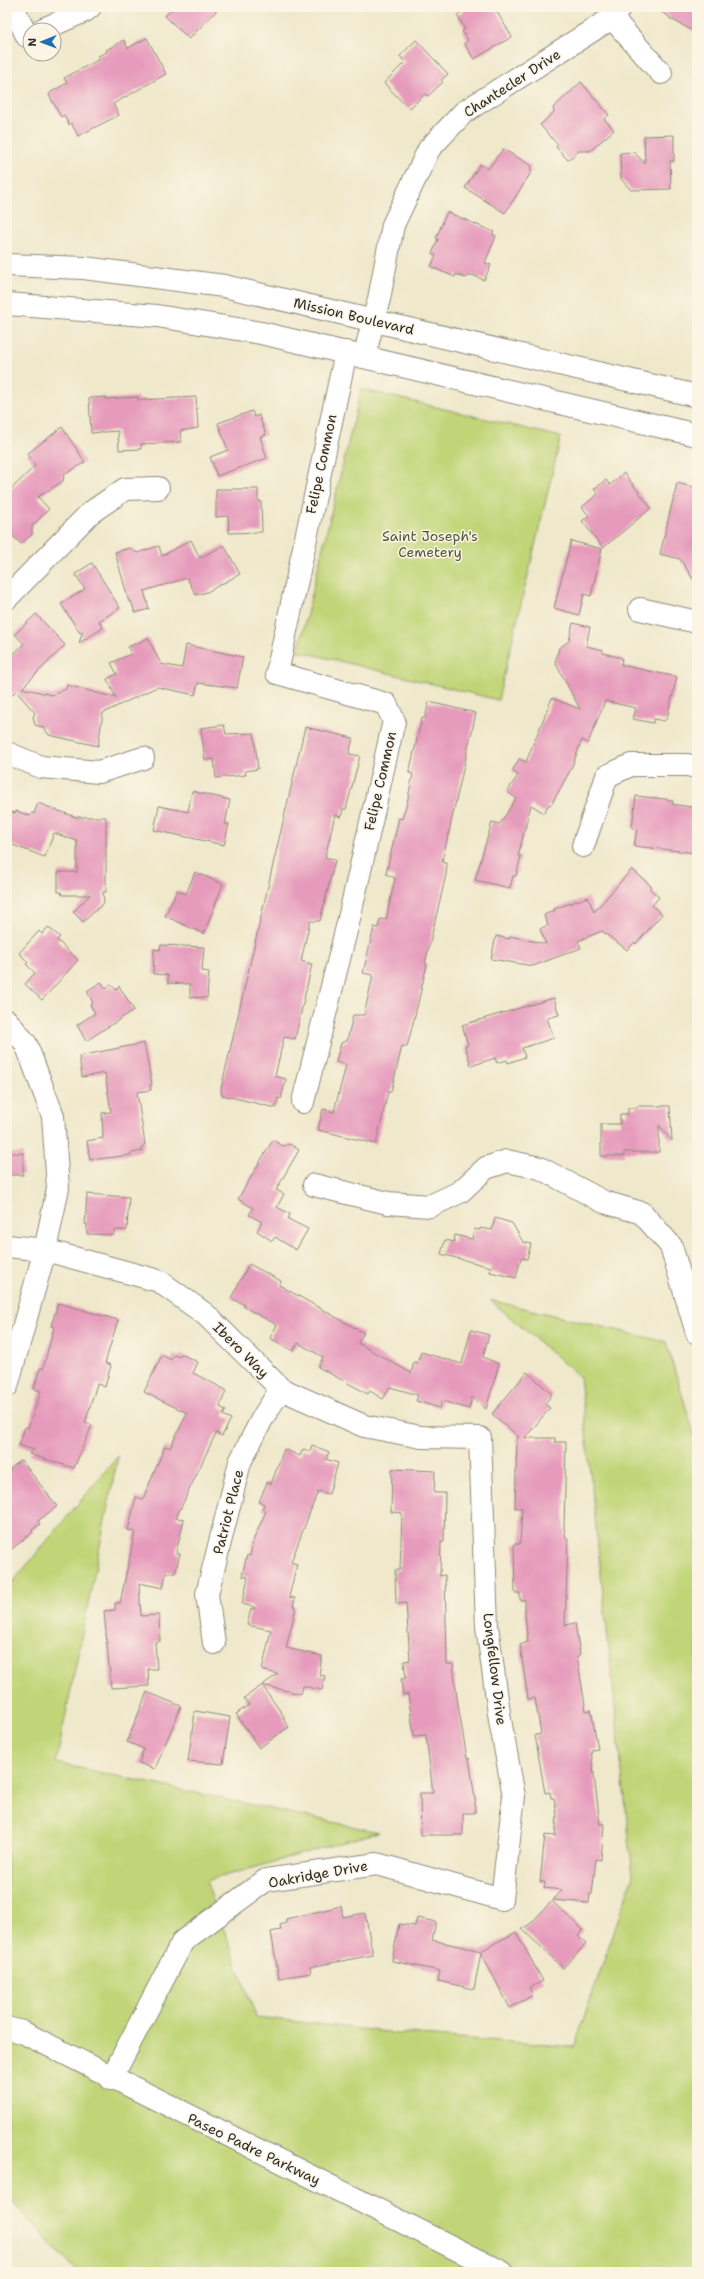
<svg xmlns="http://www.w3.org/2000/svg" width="704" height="2279" viewBox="0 0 704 2279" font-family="'Shantell Sans',sans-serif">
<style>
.green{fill:#c1d578;stroke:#768052}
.building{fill:#e69bbc}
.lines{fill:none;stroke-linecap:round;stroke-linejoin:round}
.street-casing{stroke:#8d8a7b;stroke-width:24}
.secondary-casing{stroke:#8d8a7b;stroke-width:24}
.primary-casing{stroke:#8d8a7b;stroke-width:24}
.street{stroke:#fff;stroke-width:22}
.secondary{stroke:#fff;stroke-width:22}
.primary{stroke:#fff;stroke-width:22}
.labels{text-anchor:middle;stroke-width:3;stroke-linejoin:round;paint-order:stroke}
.street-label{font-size:14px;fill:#2b2b2b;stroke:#fcf5e5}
.park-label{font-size:14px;fill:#50563e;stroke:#fcf5e5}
</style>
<rect width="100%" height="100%" fill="#fcf5e5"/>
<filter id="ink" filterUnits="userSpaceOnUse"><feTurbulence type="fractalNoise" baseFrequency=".025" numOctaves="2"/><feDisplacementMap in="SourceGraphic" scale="8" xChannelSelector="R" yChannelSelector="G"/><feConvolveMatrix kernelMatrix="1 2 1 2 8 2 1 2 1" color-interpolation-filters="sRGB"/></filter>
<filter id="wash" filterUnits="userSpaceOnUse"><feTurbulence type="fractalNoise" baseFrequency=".012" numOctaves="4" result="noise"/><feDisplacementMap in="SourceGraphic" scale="16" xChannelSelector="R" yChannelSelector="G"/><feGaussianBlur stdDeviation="0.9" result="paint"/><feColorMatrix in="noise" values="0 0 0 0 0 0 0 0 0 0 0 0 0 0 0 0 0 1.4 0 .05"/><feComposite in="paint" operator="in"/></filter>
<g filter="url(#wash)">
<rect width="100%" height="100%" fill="#efe8cb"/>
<!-- green -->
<g class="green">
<path d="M361 389 561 437 498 700 298 651Z"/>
<path d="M490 1300 666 1342 697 1444V2272H78L7 2197V1589L118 1456 56 1763 379 1832 206 1881 256 2017 396 2033 574 2047 633 1876 580 1377Z"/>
</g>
<g id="blocks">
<!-- building -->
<g class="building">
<path d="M174 7H220L189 39 165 16Z"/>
<path d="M470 7H494L512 37 474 59 464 43 468 40 462 31 465 29 457 15Z"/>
<path d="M652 7H697V33L669 18 670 17Z"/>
<path d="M147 38 166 74 113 104 119 115 78 136 71 123 69 125 64 115 61 117 49 95 51 92 67 83 64 78 100 59 98 56 107 52 106 50 124 40 128 48Z"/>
<path d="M416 40 448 74 441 80 443 82 428 96 425 94 409 109 384 83 405 62 400 56Z"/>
<path d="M581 82 609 115 604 119 614 130 590 151H579L568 160 556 147 558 145 540 125 554 112 553 108Z"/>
<path d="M674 135V161H670L671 189 631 190 621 179 620 153 634 152 645 164 644 136Z"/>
<path d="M503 149 532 166 530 169 532 171 505 213 465 188 480 164 488 169Z"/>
<path d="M447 212 494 232 492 234 496 236 485 263 491 265 484 280 472 275 465 278 456 274 455 277 431 267 436 255 432 254 438 239 436 238Z"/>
<path d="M106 397V399L138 397V400L196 397 198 428 180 431 181 442 141 444V449L119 450 118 431 91 433 89 398Z"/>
<path d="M252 411 254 417 259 415 266 435 260 437 267 458 217 476 210 457 228 450 218 423Z"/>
<path d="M62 427 85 462 64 475 63 481 38 497 49 509 32 526V534L21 544 7 530V493L35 466 27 454Z"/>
<path d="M624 473 651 508 603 548 582 521 589 516 582 507 598 494 594 489 606 480 610 485Z"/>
<path d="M677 483 697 488V585L680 559 660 554Z"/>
<path d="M216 489H258V501H261L262 532 229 533 228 516 216 517Z"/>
<path d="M191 540 200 558 224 545 240 574 207 592 196 595 187 578 144 591 149 609 135 613 131 601 129 602 115 552 130 548 137 553 159 546 162 556Z"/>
<path d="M571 541 602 549 591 596 584 594 579 615 554 608Z"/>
<path d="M92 563 120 608 99 621 103 628 79 643 83 631 80 633 61 604 85 589 75 574Z"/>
<path d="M36 614 65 645 22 688 52 695 66 689 67 685 116 698 107 679 117 674 111 663 131 654 128 647 148 638 161 664 182 668 186 645 243 657 237 688 198 683 195 695 157 687 103 713 98 746 49 735 43 727 35 725 33 717 35 713 16 691 7 699V660L24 644 15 634Z"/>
<path d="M573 623 590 627 586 646 603 650V653L622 658 621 665 677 677 667 718 664 721 654 719 653 723 633 719 636 708 605 701 588 743 582 740 571 769 551 805 549 804 544 813 531 805 518 856H521L516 876H513L510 888 475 880 492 822 500 824 516 798 507 792 518 775 512 771 519 759 526 762 552 698 580 709 555 662 559 648 569 641Z"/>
<path d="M429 702 476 713 442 862 447 864 446 875 425 963 427 964 418 1003 407 1047 402 1046 391 1092H388L376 1144 318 1130 323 1109 334 1112 338 1096 346 1065 336 1062 341 1043 347 1041 353 1015H364L373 975 363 973 374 927 378 928 380 919 386 920 395 878 386 874 399 818 402 819 407 803 413 774 409 773 422 718H425Z"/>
<path d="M224 725 226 734 254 733 258 769 245 771 246 775 216 778 214 759 205 760 201 728Z"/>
<path d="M305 727 353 738 349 754 360 756 346 809H343L341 817 335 815 325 857 335 860 320 921H310L301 961 312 964 295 1039 284 1037 275 1076 286 1079 281 1099 278 1098 276 1108 222 1095 221 1089Z"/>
<path d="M192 791 230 800 225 824H229L224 845 154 830 159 806 188 812Z"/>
<path d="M636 796 665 799 673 801 672 804 697 808V853L634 846 637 829 632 828Z"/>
<path d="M38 803 75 817H106V892H103L104 903 83 922 73 912 90 895H62L61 892H58V872H77V841L54 833 45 857 7 843V811L15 813 16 811 30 816 32 813 34 814Z"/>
<path d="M632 869 651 886 650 889 659 897 652 906 662 914 636 944 635 942 627 950 602 931 578 941 581 948 533 966 491 959 496 936 510 939V936L546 944 540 929 548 925 544 915 555 910 554 909 588 897 594 912Z"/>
<path d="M195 872 223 884 204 934 165 916 177 890 186 894Z"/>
<path d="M48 927 60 937 57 940 78 960 42 1000 25 984 35 973 26 964 28 962 19 953 39 931 42 934Z"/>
<path d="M161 945 204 947 202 971 209 972 207 998 190 997V984L168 983V975L153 974 154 949 160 950Z"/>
<path d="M101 982 106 989 111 985 116 990 119 986 134 1010 86 1041 77 1025 95 1013 90 1005 93 1003 87 991Z"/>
<path d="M554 998 559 1015 547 1018 554 1038 522 1048 525 1057 508 1063 507 1060 497 1063 495 1058 471 1066 465 1046 468 1045 462 1025Z"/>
<path d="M144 1043 152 1085H150L151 1090 137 1092 145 1144 142 1147V1151L131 1153V1155L90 1160 87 1141 103 1138 102 1113 111 1112 105 1073 82 1077 79 1056Z"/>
<path d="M638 1106H670L672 1141 659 1125V1152H624V1156H601V1124H620V1114H628V1108H637Z"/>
<path d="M273 1140 283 1146 290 1144 299 1150 276 1190 284 1194 277 1207 290 1214 288 1219 308 1229 296 1250 275 1237 272 1241 257 1231 262 1222 249 1215 253 1208 238 1199Z"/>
<rect x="7" y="1153" width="16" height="22"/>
<path d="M87 1194 129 1197 127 1230H114V1235L87 1234V1224H85Z"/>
<path d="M495 1218 512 1223 523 1242 531 1244 527 1259 521 1258 516 1278 490 1272 491 1267 441 1254 445 1240 454 1242 455 1235 472 1239 474 1229 480 1230V1228L492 1230Z"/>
<path d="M249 1264 281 1281 279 1285 364 1333 358 1343 411 1373 414 1362 418 1363 421 1352 462 1364 471 1330 489 1335 483 1357 499 1364 486 1409 472 1397 469 1409 442 1401 440 1408 416 1401 418 1395 390 1387 383 1399 370 1391 368 1394 318 1367 323 1357 298 1343 293 1351 270 1338 277 1325 244 1307 245 1305 231 1298Z"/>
<path d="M58 1303 118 1320 105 1363 111 1365 105 1387 97 1384 85 1423 92 1425 74 1468 29 1454 34 1450 19 1445 25 1427 28 1428 41 1391 34 1389 40 1368 43 1369 54 1327 51 1326Z"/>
<path d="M181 1354 198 1362 193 1373 226 1390 220 1407 226 1410 223 1415 231 1419 222 1436 216 1433 176 1518 184 1519 176 1553 180 1554 175 1573H166L163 1588 139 1583 141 1616 159 1615 160 1641 155 1642 157 1669H148L149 1686 111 1688 104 1611 115 1610V1603H120L135 1532 128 1530 136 1497 143 1499 165 1446 170 1448 187 1413 144 1392 162 1355 171 1360 174 1355 179 1357Z"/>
<path d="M527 1372 552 1394 545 1404 550 1408 525 1438H555V1442H566L564 1528 566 1538H568L565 1625 575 1623 580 1655 577 1656 586 1711 591 1710 598 1749 591 1750 600 1824H604L601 1860 596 1859 592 1894H590L589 1903 553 1900 562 1890 544 1888 545 1882H540L545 1835 555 1836 557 1816 554 1798H551L550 1792 545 1793 535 1735 541 1734 535 1698 528 1699 520 1645 528 1642 525 1614V1600H520V1593H515L514 1544H520L522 1508H515L517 1437H519L492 1414Z"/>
<path d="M312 1445 329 1452 326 1459 338 1463 329 1494 318 1491 291 1562 297 1564 289 1597 295 1598 293 1606 296 1607 286 1648 322 1656 319 1675 325 1676 322 1690 303 1686 301 1694 262 1685 285 1718 283 1719 289 1727 259 1748 236 1714 249 1705 244 1698 278 1674 262 1670 271 1630 247 1625 251 1609H254V1607L242 1604 248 1577 242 1576 247 1555 250 1556 253 1541 266 1511 262 1509 264 1504 259 1502 267 1482 271 1484 284 1449 300 1456 303 1449 310 1451Z"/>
<path d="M21 1460 57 1506 38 1521 40 1524 32 1530 33 1532 7 1553V1480L11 1468Z"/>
<path d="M392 1469 435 1471 434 1493H445L444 1542H441L440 1576 445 1575 447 1664H453L457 1698 467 1759 469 1758 475 1799V1813H463V1835H421L420 1793H433L426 1735 414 1736 408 1694 403 1695 401 1679 406 1678 404 1661 410 1660 406 1603 396 1604 395 1570H400L402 1513 391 1512Z"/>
<path d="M147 1692 181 1706 155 1769 139 1763 144 1749 127 1742Z"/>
<path d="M195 1711 230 1717 223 1764 188 1761Z"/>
<path d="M552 1901 583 1930 578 1936 586 1944 563 1968 522 1929 530 1924Z"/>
<path d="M341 1906 343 1917 365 1913 373 1955 310 1967 311 1973 279 1978 271 1932 281 1930 280 1925 286 1923V1919Z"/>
<path d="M417 1918 436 1922 432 1940 481 1951 516 1932 543 1981 529 1988 533 1995 510 2008 481 1953 474 1989 438 1981 440 1971 392 1961 399 1924 415 1926Z"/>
</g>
</g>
</g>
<g filter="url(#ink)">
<use href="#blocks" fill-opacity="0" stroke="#8d8a7b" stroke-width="1"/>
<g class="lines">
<!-- street casing -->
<g class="street-casing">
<g id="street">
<path d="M13 7 27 36 30 34"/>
<path d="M612 18 661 73"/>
<path d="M41 30 85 11 90 7"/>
<path d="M364 357 379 299 393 225 429 149 464 112 612 18 620 7"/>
<path d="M7 598 90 513 125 489 158 488"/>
<path d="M640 609 697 622"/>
<path d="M7 753 41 767 99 772 143 758"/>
<path d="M583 846 607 776 631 765H687L697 767"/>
<path d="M7 1021 26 1044 53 1116 58 1188 45 1250 7 1386"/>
<path d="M303 1102 348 923 394 721 386 704 277 673 346 352"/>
<path d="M314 1185 388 1203 430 1206 460 1192 486 1168 507 1161 540 1168 604 1202 642 1213 671 1246 697 1333"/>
<path d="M7 1246 45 1250 159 1281 205 1314 281 1389 364 1426 421 1437 480 1438 487 1626 500 1720 514 1796 502 1899 377 1864 266 1880 183 1941 111 2079"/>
<path d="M214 1643 207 1594 240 1462 263 1417 281 1389"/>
</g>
</g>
<!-- secondary casing -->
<g class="secondary-casing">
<path id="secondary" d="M7 2028 22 2032 502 2272"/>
</g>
<!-- primary casing -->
<g class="primary-casing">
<g id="primary">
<path d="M7 265 84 268 224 286 697 396"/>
<path d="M7 304 157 316 261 333 697 435"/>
</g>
</g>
<!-- street -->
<use href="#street" class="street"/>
<!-- secondary -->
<use href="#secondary" class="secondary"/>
<!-- primary -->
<use href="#primary" class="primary"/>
</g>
</g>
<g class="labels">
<!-- street labels -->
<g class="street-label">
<text transform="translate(512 83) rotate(-33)" y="5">Chantecler Drive</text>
<text transform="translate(354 316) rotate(13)" y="5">Mission Boulevard</text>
<text transform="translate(321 464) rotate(-78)" y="5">Felipe Common</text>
<text transform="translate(380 781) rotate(-77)" y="5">Felipe Common</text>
<text transform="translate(241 1350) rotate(45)" y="5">Ibero Way</text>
<text transform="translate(228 1512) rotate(-76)" y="5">Patriot Place</text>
<text transform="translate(495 1669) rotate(83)" y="5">Longfellow Drive</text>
<text transform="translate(318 1874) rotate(-10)" y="5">Oakridge Drive</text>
<text transform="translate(254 2149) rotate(26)" y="5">Paseo Padre Parkway</text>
</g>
<!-- park labels -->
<g class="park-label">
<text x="430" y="541">Saint Joseph's<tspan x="430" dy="16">Cemetery</tspan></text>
</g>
</g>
<!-- margin -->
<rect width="704" height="2279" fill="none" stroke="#fcf5e5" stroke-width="24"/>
<!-- north arrow -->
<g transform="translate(42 42) rotate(269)"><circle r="19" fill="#fcf5e5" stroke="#a8a49b"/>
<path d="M0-3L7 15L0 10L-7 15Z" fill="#1f6fb2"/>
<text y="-6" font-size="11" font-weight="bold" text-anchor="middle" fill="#2b2b2b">N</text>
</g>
</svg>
